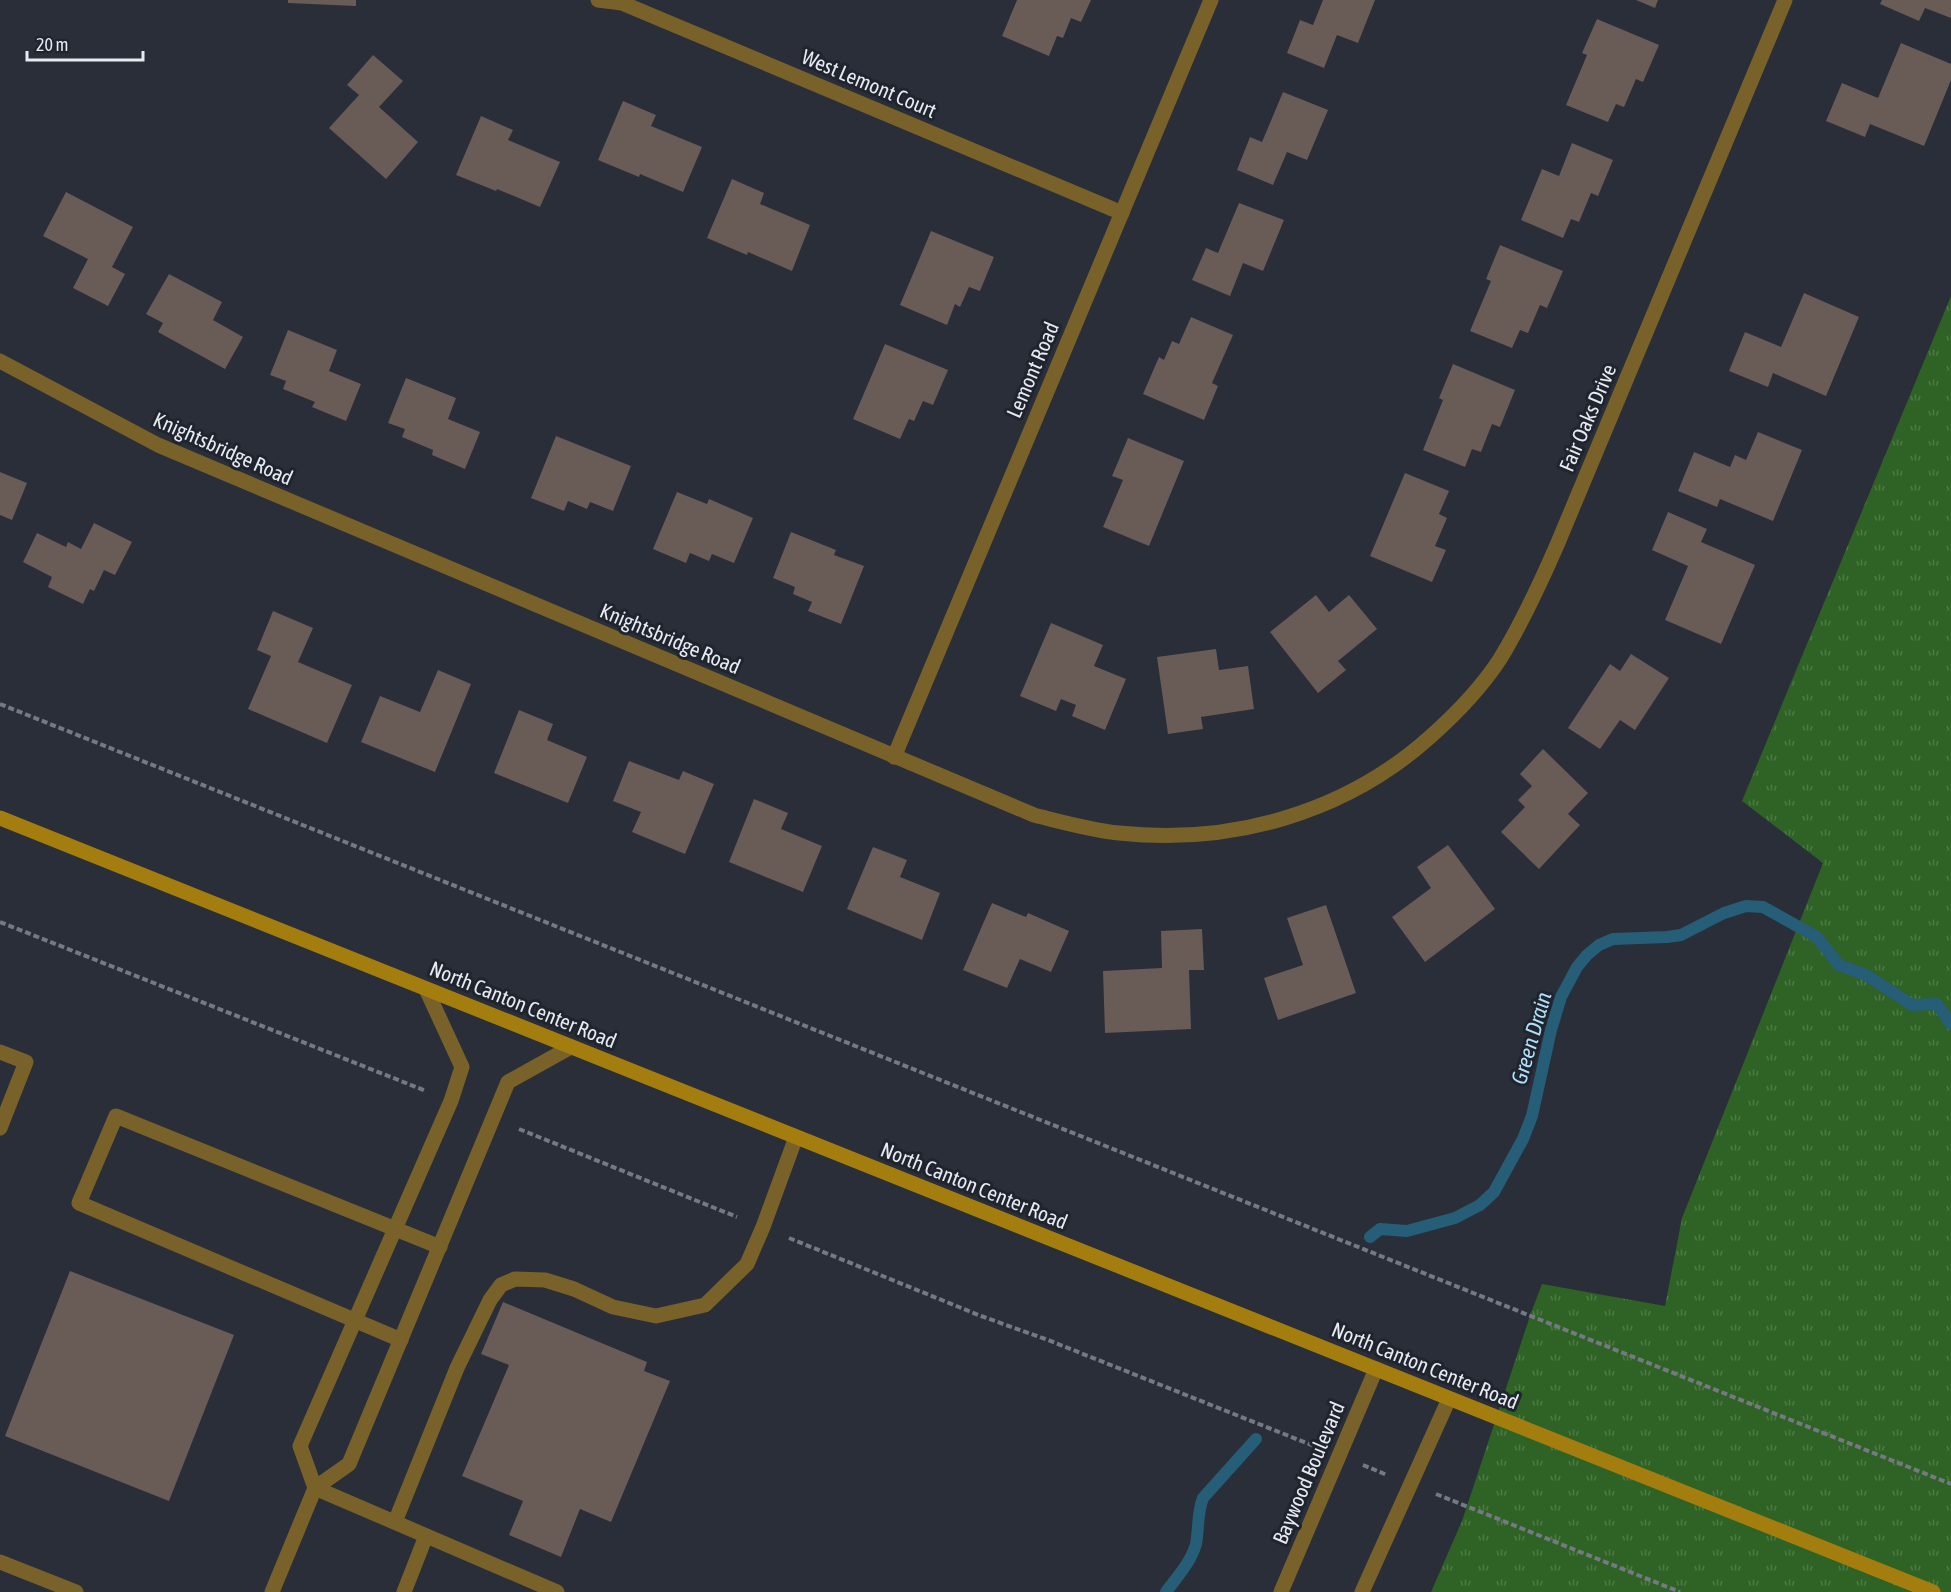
<svg xmlns="http://www.w3.org/2000/svg" width="1951" height="1592" viewBox="0 0 1951 1592" font-family="'Asap Condensed',sans-serif">
<style>
.grass{fill:url(#grass-tufts)}
.lines{fill:none;stroke-linecap:round;stroke-linejoin:round}
.stream{stroke:#265d77;stroke-width:12}
.building{fill:#695b56}
.path{stroke:#757982;stroke-width:4;stroke-dasharray:6 3;stroke-linecap:butt}
.lane{stroke:#796229;stroke-width:15}
.street{stroke:#796229;stroke-width:15}
.secondary{stroke:#a37e0f;stroke-width:15}
.labels{text-anchor:middle;stroke-width:6;stroke-linejoin:round;paint-order:stroke}
.street-label{font-size:21px;fill:#e7eaf1;stroke:#1f242e}
.water-label{font-size:22px;font-style:italic;fill:#b0dff8;stroke:#1f242e}
</style>
<defs>
<pattern id="grass-tufts" width="24" height="20" patternUnits="userSpaceOnUse" patternTransform="scale(1.5)"><rect width="24" height="20" fill="#2f6225"/><path d="M3 7l-1-3M5 7V3M7 7l1-3M15 17l-1-3M17 17v-4M19 17l1-3" fill="none" stroke="#4d7945"/></pattern>
</defs>
<rect width="100%" height="100%" fill="#292e38"/>
<!-- grass -->
<path class="grass" d="M1951 296V1592H1431L1462 1521 1531 1313 1542 1284 1665 1306 1682 1218 1823 863 1742 801Z"/>
<g class="lines">
<!-- stream -->
<g class="stream">
<path d="M1370 1237 1380 1229 1407 1231 1455 1218 1480 1205 1494 1192 1523 1139 1532 1116 1551 1030 1561 997 1577 967 1587 955 1599 945 1613 939 1667 937 1681 935 1724 913 1746 906 1763 907 1817 937 1839 965 1866 975 1912 1005 1937 1004 1951 1024"/>
<path d="M1166 1592C1177 1577 1191 1562 1196 1544 1199 1528 1197 1513 1203 1498L1256 1439"/>
</g>
</g>
<!-- building -->
<g class="building">
<path d="M288 0H356V6L288 3Z"/>
<path d="M1017 0H1091L1081 22 1071 18 1063 38 1057 36 1049 56 1002 36Z"/>
<path d="M1323 0H1375L1358 43 1337 35 1324 68 1287 53 1300 20 1313 25Z"/>
<path d="M1636 0H1658L1655 8Z"/>
<path d="M1882 0H1951V18L1925 8 1919 21 1880 4Z"/>
<path d="M1597 19 1659 45 1643 82 1636 79 1624 107 1616 104 1608 122 1566 105 1587 55 1582 53Z"/>
<path d="M1901 43 1951 64V80L1924 146 1870 124 1865 137 1826 121 1842 83 1878 98Z"/>
<path d="M373 55 403 81 379 107 418 142 386 179 329 128 359 95 347 85Z"/>
<path d="M1283 92 1328 110 1307 160 1287 152 1273 185 1237 170 1250 137 1262 142Z"/>
<path d="M623 101 656 115 651 126 702 147 683 192 640 174 639 177 598 160Z"/>
<path d="M481 116 513 130 508 140 560 162 540 207 497 189 496 191 456 175Z"/>
<path d="M1572 143 1613 160 1598 196 1591 193 1579 222 1571 219 1563 238 1521 220 1542 169 1559 176Z"/>
<path d="M732 179 764 193 760 204 810 225 792 271 748 252 747 255 707 238Z"/>
<path d="M66 192 133 227 112 267 125 274 108 306 73 288 88 259 43 236Z"/>
<path d="M1239 203 1284 220 1263 271 1243 263 1230 296 1192 280 1206 248 1218 253Z"/>
<path d="M931 231 994 257 980 291 969 287 960 307 955 304 947 325 900 305Z"/>
<path d="M1500 245 1563 271 1547 308 1540 305 1528 333 1520 330 1512 348 1470 331 1491 281 1486 279Z"/>
<path d="M169 274 222 302 213 320 243 337 225 369 158 332 163 323 146 314Z"/>
<path d="M1804 293 1859 317 1826 396 1773 373 1768 387 1729 371 1745 332 1781 347Z"/>
<path d="M1191 317 1233 335 1212 383 1218 386 1204 420 1143 394 1159 357 1164 360 1172 341 1179 344Z"/>
<path d="M288 330 337 350 329 371 361 384 346 421 312 407 315 402 283 389 286 381 270 375Z"/>
<path d="M885 344 948 370 933 405 923 401 914 421 909 419 900 439 853 419Z"/>
<path d="M1453 364 1515 390 1500 427 1492 424 1481 452 1472 449 1465 467 1423 450 1443 400 1439 398Z"/>
<path d="M406 378 456 398 448 419 480 432 465 469 432 455 433 450 402 437 405 429 388 423Z"/>
<path d="M1758 432 1802 450 1773 521 1720 499 1717 507 1678 491 1694 452 1730 467 1735 455 1746 460Z"/>
<path d="M556 436 631 466 613 511 590 502 587 509 568 501 564 511 531 498Z"/>
<path d="M1128 438 1184 461 1149 546 1103 527 1123 480 1112 476Z"/>
<path d="M0 472 27 483 12 520 0 515Z"/>
<path d="M1405 473 1449 491 1439 514 1447 518 1435 546 1446 550 1432 582 1370 556Z"/>
<path d="M677 492 707 504 709 499 753 518 734 563 712 554 709 561 690 553 686 563 653 549Z"/>
<path d="M1668 512 1707 529 1701 542 1755 565 1721 644 1665 620 1688 566 1652 550Z"/>
<path d="M94 523 132 542 115 575 104 570 94 591 90 589 83 604 48 587 52 577 23 562 37 533 66 547 68 542 81 549Z"/>
<path d="M791 532 836 550 834 555 864 566 841 624 808 611 812 602 793 594 795 587 773 578Z"/>
<path d="M1316 595 1329 612 1349 595 1377 629 1338 661 1346 670 1318 693 1270 632Z"/>
<path d="M273 611 313 628 298 662 352 685 327 743 248 709 271 656 257 650Z"/>
<path d="M1051 623 1103 645 1094 666 1126 679 1105 730 1072 716 1076 705 1061 699 1056 711 1020 696Z"/>
<path d="M1216 649 1219 670 1248 666 1254 709 1201 717 1203 729 1168 734 1157 657Z"/>
<path d="M1631 654 1669 678 1635 730 1620 720 1600 749 1568 728 1610 664 1620 671Z"/>
<path d="M438 670 471 684 435 772 361 742 380 696 420 712Z"/>
<path d="M519 710 553 724 547 740 587 757 568 803 494 773Z"/>
<path d="M1543 749 1588 793 1568 814 1580 825 1539 869 1501 832 1525 807 1518 800 1532 786 1520 774Z"/>
<path d="M629 761 679 780 683 771 714 784 685 854 632 832 641 812 613 801Z"/>
<path d="M754 799 788 813 781 829 822 846 803 892 729 862Z"/>
<path d="M1448 845 1495 909 1425 962 1392 917 1431 888 1417 867Z"/>
<path d="M873 847 907 860 900 877 940 893 922 940 847 909Z"/>
<path d="M992 903 1026 917 1028 913 1069 931 1051 972 1020 959 1007 988 963 970Z"/>
<path d="M1326 905 1356 993 1278 1020 1264 978 1303 965 1287 918Z"/>
<path d="M1202 929 1204 970H1189L1191 1029 1105 1033 1103 971 1162 968 1161 931Z"/>
<path d="M70 1271 234 1335 169 1501 5 1436Z"/>
<path d="M503 1302 647 1362 644 1371 670 1381 611 1522 580 1509 561 1557 509 1535 523 1501 462 1476 509 1365 481 1354Z"/>
</g>
<g class="lines">
<!-- path -->
<g class="path">
<path d="M0 704 1951 1484"/>
<path d="M0 922 426 1091"/>
<path d="M519 1129 737 1217"/>
<path d="M789 1238 981 1316 1048 1340 1314 1446"/>
<path d="M1363 1465 1387 1475"/>
<path d="M1436 1494 1680 1592"/>
</g>
<!-- lane -->
<g class="lane">
<path d="M426 989 462 1067 451 1101 300 1446 315 1488 349 1464 508 1082 571 1047"/>
<path d="M0 1052 26 1062 0 1128"/>
<path d="M401 1340 79 1203 116 1116 440 1247"/>
<path d="M395 1522 457 1368 490 1300 501 1285 515 1279 545 1280 574 1289 613 1307 656 1316 705 1305 747 1264 763 1227 796 1137"/>
<path d="M0 1562 76 1592"/>
<path d="M272 1592 315 1488 557 1592"/>
<path d="M404 1592 426 1536"/>
</g>
<!-- street -->
<g class="street">
<path d="M598 0 622 3 1122 213"/>
<path d="M0 361 158 445 1034 815C1062 822 1090 830 1119 833 1232 845 1345 813 1430 737 1456 714 1481 688 1500 659 1522 623 1540 584 1557 545L1785 0"/>
<path d="M894 757 1211 0"/>
<path d="M1281 1592 1376 1369"/>
<path d="M1362 1592 1449 1399"/>
</g>
<!-- secondary -->
<path class="secondary" d="M0 818 1933 1592"/>
</g>
<g class="labels">
<!-- street labels -->
<g class="street-label">
<text transform="translate(869 84) rotate(23)" y="7">West Lemont Court</text>
<text transform="translate(1033 370) rotate(-67)" y="7">Lemont Road</text>
<text transform="translate(1588 418) rotate(-67)" y="7">Fair Oaks Drive</text>
<text transform="translate(223 449) rotate(24)" y="7">Knightsbridge Road</text>
<text transform="translate(670 639) rotate(23)" y="7">Knightsbridge Road</text>
<text transform="translate(523 1005) rotate(22)" y="7">North Canton Center Road</text>
<text transform="translate(974 1186) rotate(22)" y="7">North Canton Center Road</text>
<text transform="translate(1425 1366) rotate(22)" y="7">North Canton Center Road</text>
<text transform="translate(1309 1473) rotate(-67)" y="7">Baywood Boulevard</text>
</g>
<!-- water labels -->
<g class="water-label">
<text transform="translate(1531 1038) rotate(-74)" y="8">Green Drain</text>
</g>
</g>
<!-- scale -->
<path d="M27 51v9h116v-9" fill="none" stroke="#e7eaf1" stroke-width="3"/>
<text x="36" y="51" font-size="18" fill="#e7eaf1" stroke="#1f242e" stroke-width="4.5" paint-order="stroke">20 m</text>
</svg>
